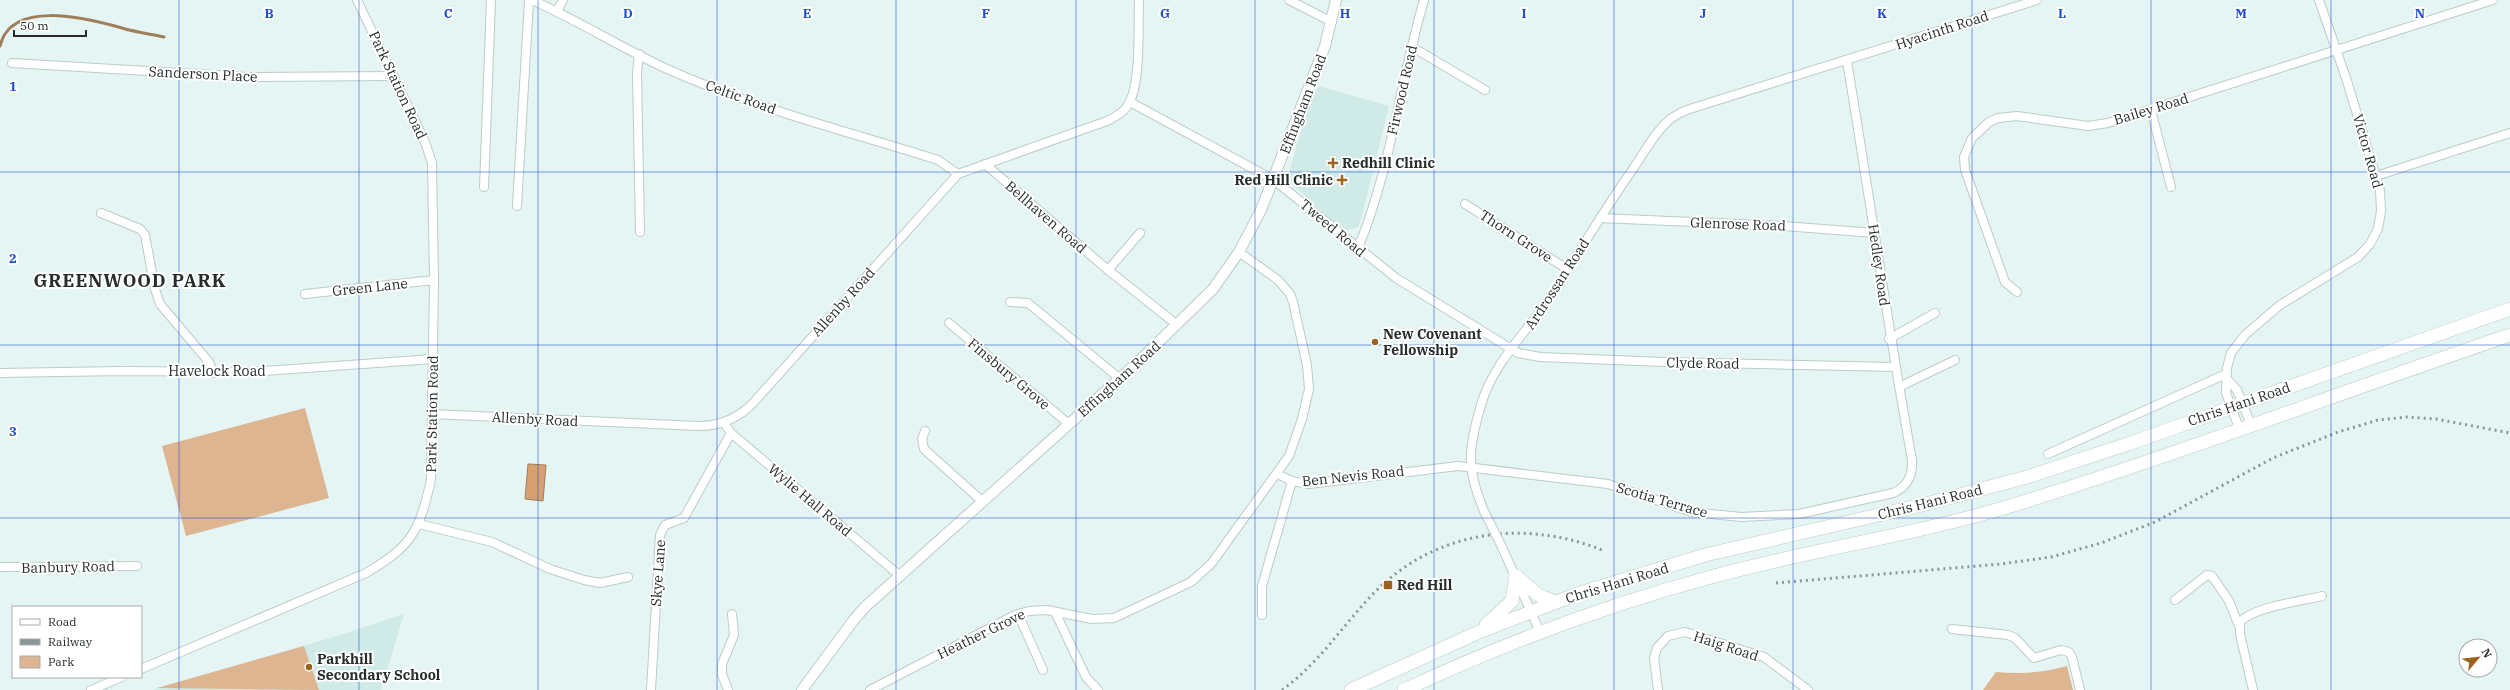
<svg xmlns="http://www.w3.org/2000/svg" width="2510" height="690" viewBox="0 0 2510 690" font-family="'IBM Plex Serif',serif">
<style>
.built{fill:#d0eae7}
.green{fill:#ddb591}
.water{fill:#d6a16e;stroke:#a17e5a}
.lines{fill:none;stroke-linecap:round;stroke-linejoin:round}
.stream{stroke:#a17e5a;stroke-width:3}
.minor-casing{stroke:#bbccca;stroke-width:10}
.tertiary-casing{stroke:#bbccca;stroke-width:12}
.primary-casing{stroke:#bbccca;stroke-width:14}
.minor{stroke:#fff;stroke-width:8}
.tertiary{stroke:#fff;stroke-width:10}
.primary{stroke:#fff;stroke-width:13}
.rail{stroke:#8a9796;stroke-width:3;stroke-dasharray:2 4;stroke-linecap:butt}
.minor-bridge-casing{stroke:#bbccca;stroke-width:10;stroke-linecap:butt}
.minor-bridge{stroke:#fff;stroke-width:8}
.grid{fill:none;stroke:#1d4ed8;stroke-width:1;stroke-opacity:0.55}
.poi-dot{fill:#9c6220;stroke:#fff;stroke-width:1.5}
.labels{text-anchor:middle;stroke-width:4;stroke-linejoin:round;paint-order:stroke}
.street-label{font-size:14px;fill:#262d2c;stroke:#fff}
.poi-label{font-size:14px;font-weight:bold;fill:#262d2c;stroke:#fff;text-anchor:start}
.district-label{font-size:18px;font-weight:bold;letter-spacing:1px;fill:#262d2c;stroke:#fff}
.grid-label{font-size:13px;text-anchor:middle;font-weight:bold;fill:#1d4ed8;stroke:#fff;stroke-width:4;stroke-linejoin:round;paint-order:stroke}
</style>
<rect width="100%" height="100%" fill="#e4f5f4"/>
<!-- built -->
<g class="built">
<path d="M1318 86 1389 106 1362 216 1358 227 1349 230 1342 229 1287 180 1303 122Z"/>
<path d="M404 614 381 690H152L337 636Z"/>
</g>
<!-- green -->
<g class="green">
<path d="M305 408 329 498 186 536 162 446Z"/>
<path d="M304 646 319 690 157 688Z"/>
<path d="M2067 666 2073 690H1983L1996 672C2021 674 2042 673 2067 666Z"/>
</g>
<!-- water -->
<path class="water" d="M528 464 546 465 543 501 525 499Z"/>
<g class="lines">
<!-- stream -->
<path class="stream" d="M0 46C11 0 82 17 122 28 135 32 150 34 164 37"/>
<!-- minor casing -->
<g class="minor-casing">
<g id="minor">
<path d="M532 0C577 20 620 47 665 68 753 108 847 131 938 160L958 174"/>
<path d="M1289 0 1332 22"/>
<path d="M557 11 563 0"/>
<path d="M1412 47 1485 90"/>
<path d="M639 54 637 73 640 232"/>
<path d="M12 63 248 77 394 76"/>
<path d="M1130 102 1274 180 1396 278 1518 353 1540 357 1664 362 1895 367"/>
<path d="M2151 110 2171 187"/>
<path d="M985 164 1108 270 1171 320"/>
<path d="M2376 176 2510 133"/>
<path d="M484 187 491 0"/>
<path d="M1465 204 1567 269"/>
<path d="M517 206 529 0"/>
<path d="M101 213 140 229 145 235 155 289 160 304 209 362 213 373"/>
<path d="M1600 218 1784 226 1875 233"/>
<path d="M1358 248C1391 169 1400 82 1424 0"/>
<path d="M1108 270 1140 233"/>
<path d="M2017 292 2005 282 1965 170 1964 157 1972 138 1989 122 1998 118 2017 116 2088 126 2108 123 2493 0"/>
<path d="M305 294 434 280"/>
<path d="M1010 302 1028 303 1119 378"/>
<path d="M949 323 1069 424"/>
<path d="M1889 339 1935 313"/>
<path d="M0 373 122 371 250 372 433 359"/>
<path d="M2227 379 2237 390 2251 425"/>
<path d="M1899 387 1955 360"/>
<path d="M431 414 699 426C721 426 739 418 754 402L958 174 1107 121C1117 116 1126 111 1130 101 1141 79 1138 26 1139 0"/>
<path d="M724 423 731 433 899 575"/>
<path d="M2239 428 2226 393 2227 368 2231 353 2245 335 2280 305 2358 257 2370 244 2378 229 2381 211 2380 190 2347 81 2319 0"/>
<path d="M925 431 922 439 924 449 982 501"/>
<path d="M2048 454 2226 374"/>
<path d="M1277 474 1292 481 1309 484 1458 466 1608 484 1692 512 1741 517 1799 514 1893 493C1907 487 1913 476 1912 460 1888 327 1869 194 1847 61"/>
<path d="M1484 511C1466 468 1468 449 1481 405 1493 363 1527 332 1551 296 1578 254 1604 210 1633 169 1644 153 1653 135 1667 122 1675 114 1686 110 1696 107L2037 0"/>
<path d="M419 524 492 542 550 569 584 580 600 583 628 577"/>
<path d="M1502 547 1540 632"/>
<path d="M0 567 137 566"/>
<path d="M2175 600 2207 575 2212 576 2229 601 2239 626"/>
<path d="M1055 612 1086 677 1098 690"/>
<path d="M1018 614 1043 670"/>
<path d="M1262 615V586L1292 481"/>
<path d="M1952 629 2008 635 2015 638 2034 658 2061 650 2069 652 2072 657 2080 690"/>
<path d="M141 669 366 573C412 546 419 532 431 480L434 280 432 163 425 142 357 0"/>
<path d="M91 690 122 677"/>
<path d="M651 690 660 535 665 525 684 518 731 433"/>
<path d="M728 690 722 674V664L734 635 732 614"/>
<path d="M870 690 1015 615 1029 611 1047 610 1092 619 1114 618 1191 582 1211 564 1289 456 1302 419 1309 389 1307 365 1293 302 1290 294 1278 280 1239 252"/>
<path d="M1658 690 1654 658 1657 648 1668 636 1685 632 1764 657 1808 690"/>
<path d="M2253 690 2240 634V622C2253 607 2302 601 2322 596"/>
</g>
</g>
<!-- tertiary casing -->
<g class="tertiary-casing">
<path id="tertiary" d="M802 690 853 621 865 607 1136 364 1213 289 1239 252 1261 210 1325 46 1336 0"/>
</g>
<!-- primary casing -->
<g class="primary-casing">
<g id="primary">
<path d="M1516 576 1538 595 1555 602"/>
<path d="M1486 625 1512 601 1516 576"/>
<path d="M1351 690 1479 632 1580 593 1705 555 1922 505 2027 477 2131 443 2510 309"/>
<path d="M1404 690C1503 644 1606 605 1711 577 1809 550 1909 536 2007 507 2176 455 2342 392 2510 335"/>
</g>
</g>
<!-- minor -->
<use href="#minor" class="minor"/>
<!-- tertiary -->
<use href="#tertiary" class="tertiary"/>
<!-- primary -->
<use href="#primary" class="primary"/>
<!-- rail -->
<g class="rail">
<path d="M1776 583 2001 564 2051 557 2101 543 2155 522 2273 458 2338 432 2378 420 2407 417 2436 419 2510 433"/>
<path d="M1282 690C1318 664 1341 628 1371 596 1432 531 1522 518 1602 550"/>
</g>
<!-- minor-bridge casing -->
<g class="minor-bridge-casing">
<path id="minor-bridge" d="M1484 511 1502 547"/>
</g>
<!-- minor-bridge -->
<use href="#minor-bridge" class="minor-bridge"/>
</g>
<!-- grid -->
<path class="grid" d="M179 0V690M359 0V690M538 0V690M717 0V690M896 0V690M1076 0V690M1255 0V690M1434 0V690M1614 0V690M1793 0V690M1972 0V690M2151 0V690M2331 0V690M0 172H2510M0 345H2510M0 518H2510"/>
<!-- markers -->
<g class="poi-dot">
<path d="M1331 157h4v4h4v4h-4v4h-4v-4h-4v-4h4z"/>
<path d="M1340 174h4v4h4v4h-4v4h-4v-4h-4v-4h4z"/>
<circle cx="1375" cy="342" r="4"/>
<rect x="1383" y="580" width="10" height="10" rx="2"/>
<circle cx="309" cy="667" r="4"/>
</g>
<g class="labels">
<!-- street labels -->
<g class="street-label">
<text transform="translate(1942 30) rotate(-18)" y="5">Hyacinth Road</text>
<text transform="translate(203 74) rotate(3)" y="5">Sanderson Place</text>
<text transform="translate(398 85) rotate(65)" y="5">Park Station Road</text>
<text transform="translate(1402 90) rotate(-77)" y="5">Firwood Road</text>
<text transform="translate(741 97) rotate(20)" y="5">Celtic Road</text>
<text transform="translate(1303 104) rotate(-69)" y="5">Effingham Road</text>
<text transform="translate(2151 109) rotate(-17)" y="5">Bailey Road</text>
<text transform="translate(2368 151) rotate(74)" y="5">Victor Road</text>
<text transform="translate(1046 217) rotate(41)" y="5">Bellhaven Road</text>
<text transform="translate(1738 224) rotate(2)" y="5">Glenrose Road</text>
<text transform="translate(1333 228) rotate(40)" y="5">Tweed Road</text>
<text transform="translate(1516 236) rotate(33)" y="5">Thorn Grove</text>
<text transform="translate(1879 265) rotate(82)" y="5">Hedley Road</text>
<text transform="translate(1557 284) rotate(-57)" y="5">Ardrossan Road</text>
<text transform="translate(370 287) rotate(-6)" y="5">Green Lane</text>
<text transform="translate(843 302) rotate(-48)" y="5">Allenby Road</text>
<text transform="translate(1703 363) rotate(1)" y="5">Clyde Road</text>
<text x="217" y="376">Havelock Road</text>
<text transform="translate(1009 374) rotate(40)" y="5">Finsbury Grove</text>
<text transform="translate(1119 379) rotate(-42)" y="5">Effingham Road</text>
<text transform="translate(2239 404) rotate(-19)" y="5">Chris Hani Road</text>
<text transform="translate(432 414) rotate(-89)" y="5">Park Station Road</text>
<text transform="translate(535 419) rotate(3)" y="5">Allenby Road</text>
<text transform="translate(1353 476) rotate(-6)" y="5">Ben Nevis Road</text>
<text transform="translate(810 500) rotate(40)" y="5">Wylie Hall Road</text>
<text transform="translate(1662 500) rotate(16)" y="5">Scotia Terrace</text>
<text transform="translate(1930 502) rotate(-14)" y="5">Chris Hani Road</text>
<text transform="translate(68 567) rotate(-1)" y="5">Banbury Road</text>
<text transform="translate(658 573) rotate(-86)" y="5">Skye Lane</text>
<text transform="translate(1617 583) rotate(-17)" y="5">Chris Hani Road</text>
<text transform="translate(981 634) rotate(-26)" y="5">Heather Grove</text>
<text transform="translate(1726 646) rotate(18)" y="5">Haig Road</text>
</g>
<!-- poi labels -->
<g class="poi-label">
<text x="1342" y="168">Redhill Clinic</text>
<text x="1333" y="185" text-anchor="end">Red Hill Clinic</text>
<text x="1383" y="339">New Covenant<tspan x="1383" dy="16">Fellowship</tspan></text>
<text x="1397" y="590">Red Hill</text>
<text x="317" y="664">Parkhill<tspan x="317" dy="16">Secondary School</tspan></text>
</g>
<!-- district labels -->
<g class="district-label">
<text x="130" y="287">GREENWOOD PARK</text>
</g>
</g>
<g class="grid-label">
<text x="269" y="18">B</text>
<text x="448" y="18">C</text>
<text x="628" y="18">D</text>
<text x="807" y="18">E</text>
<text x="986" y="18">F</text>
<text x="1165" y="18">G</text>
<text x="1345" y="18">H</text>
<text x="1524" y="18">I</text>
<text x="1703" y="18">J</text>
<text x="1882" y="18">K</text>
<text x="2062" y="18">L</text>
<text x="2241" y="18">M</text>
<text x="2420" y="18">N</text>
<text x="13" y="91">1</text>
<text x="13" y="263">2</text>
<text x="13" y="436">3</text>
</g>
<!-- legend -->
<rect x="12" y="606" width="130" height="72" fill="#ffffff" stroke="#a8abab"/>
<rect x="20" y="619" width="20" height="6" fill="#ffffff" stroke="#a8abab"/>
<text x="48" y="626" font-size="12" fill="#262d2c">Road</text>
<rect x="20" y="639" width="20" height="6" fill="#8a9796" stroke="#a8abab"/>
<text x="48" y="646" font-size="12" fill="#262d2c">Railway</text>
<rect x="20" y="656" width="20" height="12" fill="#ddb591" stroke="#a8abab"/>
<text x="48" y="666" font-size="12" fill="#262d2c">Park</text>
<!-- north arrow -->
<g transform="translate(2478 658) rotate(62)"><circle r="19" fill="#ffffff" stroke="#a8abab"/>
<path d="M0-3L7 15L0 10L-7 15Z" fill="#9c6220"/>
<text y="-6" font-size="11" font-weight="bold" text-anchor="middle" fill="#262d2c">N</text>
</g>
<!-- scale -->
<path d="M14 30v6h72v-6" fill="none" stroke="#262d2c" stroke-width="2"/>
<text x="20" y="30" font-size="12" fill="#262d2c" stroke="#ffffff" stroke-width="3" paint-order="stroke">50 m</text>
</svg>
